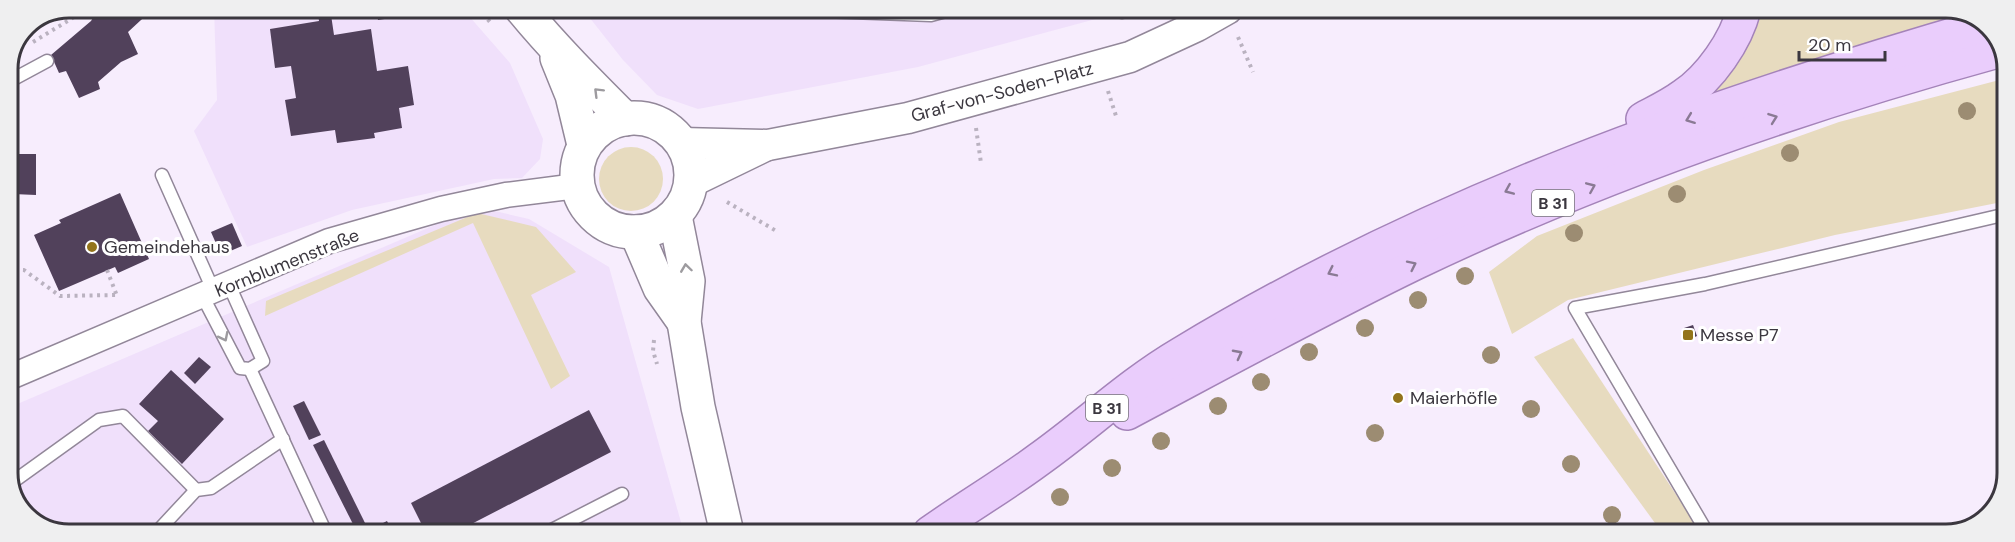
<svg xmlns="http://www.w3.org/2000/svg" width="2015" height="542" viewBox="0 0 2015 542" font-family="'DM Sans',sans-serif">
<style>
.built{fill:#f0e0fb}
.green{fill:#e7dbbf}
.building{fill:#51415b}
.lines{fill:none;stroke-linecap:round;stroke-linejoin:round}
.service-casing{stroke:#928799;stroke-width:15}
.minor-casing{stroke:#928799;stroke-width:27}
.tertiary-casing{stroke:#928799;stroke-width:33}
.secondary-casing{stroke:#928799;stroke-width:36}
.primary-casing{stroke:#a483b9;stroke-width:36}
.path{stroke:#bab2c0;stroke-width:4;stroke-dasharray:3 4.5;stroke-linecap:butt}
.service{stroke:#fff;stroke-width:12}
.minor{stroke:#fff;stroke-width:24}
.tertiary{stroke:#fff;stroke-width:30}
.secondary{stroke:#fff;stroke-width:33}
.primary{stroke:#eacdfc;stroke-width:33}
.tree{fill:#9c8c72}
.oneway{stroke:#9d9b9f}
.oneway2{stroke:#8a7a94}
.poi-dot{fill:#93741b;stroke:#fff;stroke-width:2}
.labels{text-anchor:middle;stroke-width:6;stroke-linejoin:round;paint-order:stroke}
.shield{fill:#fff;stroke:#767379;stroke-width:1.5}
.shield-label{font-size:16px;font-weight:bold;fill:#3b373f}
.street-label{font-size:18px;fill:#3b373f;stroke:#fff}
.poi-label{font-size:18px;fill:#3b373f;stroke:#fff;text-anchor:start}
.rim{fill:none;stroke:#3b373f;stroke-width:3}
</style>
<rect width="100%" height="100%" fill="#f7edfd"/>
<!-- built -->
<g class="built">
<path d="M214 8H462L510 63 543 139 540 159 522 178 494 179 352 210 247 247 194 131 217 100Z"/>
<path d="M582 8 1133 9 918 67 698 109 657 95 623 60Z"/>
<path d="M477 207 529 219 609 267 684 533H53L22 513 8 478V408Z"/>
</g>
<!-- green -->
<g class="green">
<path d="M1759 9H1951L1952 18 1799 64 1714 92 1712 87Z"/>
<path d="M2007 78V201L1835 235 1568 300 1512 334 1489 272 1537 236 1704 170 1839 122Z"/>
<circle cx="631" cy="179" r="32"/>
<path d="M477 213 536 227 576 272 531 295 570 376 551 389 473 223 265 316 266 301Z"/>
<path d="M1573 338 1702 534H1663L1534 357Z"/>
</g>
<!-- building -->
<g class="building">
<path d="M99 8H154L128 32 138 54 121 62 98 82 100 89 79 98 66 71 59 73 51 55 91 21Z"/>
<path d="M317 8H330L334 35 371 29 377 71 408 66 414 105 399 108 402 128 374 133 375 138 337 143 335 130 291 136 285 100 296 98 291 66 275 68 270 29 319 21Z"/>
<path d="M376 8H416L417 14 378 20Z"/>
<path d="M14 154H36V195L13 194Z"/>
<path d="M120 193 149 259 118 273 115 267 59 291 34 235 61 223 59 220Z"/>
<path d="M232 223 242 246 221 255 211 232Z"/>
<path d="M1693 325 1697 336 1688 340 1684 328Z"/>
<path d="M199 357 211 367 195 384 184 373Z"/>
<path d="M171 370 224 419 182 464 148 431 158 421 139 404Z"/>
<path d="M304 401 321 435 309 440 293 406Z"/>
<path d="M589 410 611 452 454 533H426L411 503Z"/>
<path d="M324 440 367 527 357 532 313 445Z"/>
<path d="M387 521 393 533H378L375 527Z"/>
<path d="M643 525 646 533H624Z"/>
</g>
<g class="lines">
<!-- service casing -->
<g class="service-casing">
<g id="service">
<path d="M743 8 931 15 957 8"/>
<path d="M1122 12V9"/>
<path d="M8 82 47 61"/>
<path d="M162 175 214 292"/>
<path d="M203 297 240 368 250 369 263 361 229 285"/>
<path d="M250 369 326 533"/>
<path d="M10 484 99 420 123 416 196 490"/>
<path d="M156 533 196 490 211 488 283 439"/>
<path d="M546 533 622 494"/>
<path d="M1708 534 1575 308 1705 284 2007 214"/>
</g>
</g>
<!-- minor casing -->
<g class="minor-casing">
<path id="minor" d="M8 378 329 241 441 209 506 195 577 186"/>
</g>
<!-- tertiary casing -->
<g class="tertiary-casing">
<g id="tertiary">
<path d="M682 143 768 145 908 118 1130 57 1197 26 1227 9"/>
<path d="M691 182 765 146"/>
</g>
</g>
<!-- secondary casing -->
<g class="secondary-casing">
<g id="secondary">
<path d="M521 8C553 47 589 83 625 119"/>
<path d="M557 58 572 95 584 145"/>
<circle cx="634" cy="175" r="57"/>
<path d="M675 216 688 281 684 322 698 407 727 533"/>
<path d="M636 232 660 288 684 322"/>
</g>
</g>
<!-- primary casing -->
<g class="primary-casing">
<g id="primary">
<path d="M1643 119C1656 112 1671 105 1683 96 1710 78 1736 41 1744 9"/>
<path d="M1127 413C1223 362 1318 310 1415 263 1603 173 1801 105 2001 50"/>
<path d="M930 533C965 508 1003 486 1038 460 1086 426 1130 384 1181 354 1430 203 1708 105 1986 25"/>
</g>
</g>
<!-- path -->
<g class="path">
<path d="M478 8 490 22H494"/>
<path d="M1238 37 1253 72"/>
<path d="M33 42 89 8"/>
<path d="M1108 91 1117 119"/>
<path d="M976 128 981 163"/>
<path d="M727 202 778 232"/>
<path d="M8 269 24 270 60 296 117 295"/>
<path d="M107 270 117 296"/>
<path d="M654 340 653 351 657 364"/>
</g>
<!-- service -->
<use href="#service" class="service"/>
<!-- minor -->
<use href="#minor" class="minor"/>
<!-- tertiary -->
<use href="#tertiary" class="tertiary"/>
<!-- secondary -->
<use href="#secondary" class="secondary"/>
<!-- primary -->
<use href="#primary" class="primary"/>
</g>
<!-- trees -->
<g class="tree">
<circle cx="1967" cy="111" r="9"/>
<circle cx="1790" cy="153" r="9"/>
<circle cx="1677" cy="194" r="9"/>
<circle cx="1574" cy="233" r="9"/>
<circle cx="1465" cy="276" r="9"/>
<circle cx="1418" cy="300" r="9"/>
<circle cx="1365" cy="328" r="9"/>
<circle cx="1309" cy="352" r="9"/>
<circle cx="1491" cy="355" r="9"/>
<circle cx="1261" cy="382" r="9"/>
<circle cx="1218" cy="406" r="9"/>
<circle cx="1531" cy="409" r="9"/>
<circle cx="1375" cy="433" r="9"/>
<circle cx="1161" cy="441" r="9"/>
<circle cx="1571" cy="464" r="9"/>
<circle cx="1112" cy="468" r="9"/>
<circle cx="1060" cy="497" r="9"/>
<circle cx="1612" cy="515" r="9"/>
</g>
<!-- one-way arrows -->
<defs><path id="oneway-chevron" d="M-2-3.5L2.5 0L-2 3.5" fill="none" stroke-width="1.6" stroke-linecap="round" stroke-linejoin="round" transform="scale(1.5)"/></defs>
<g class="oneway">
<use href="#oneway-chevron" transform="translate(598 92) rotate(-135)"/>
<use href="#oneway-chevron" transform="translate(686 268) rotate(-98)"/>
<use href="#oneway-chevron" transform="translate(224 337) rotate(63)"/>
</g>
<g class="oneway2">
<use href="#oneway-chevron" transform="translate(1773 118) rotate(-20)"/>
<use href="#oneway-chevron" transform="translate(1690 119) rotate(159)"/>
<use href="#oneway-chevron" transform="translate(1591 187) rotate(-23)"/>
<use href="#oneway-chevron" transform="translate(1509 190) rotate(157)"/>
<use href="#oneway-chevron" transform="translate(1412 265) rotate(-26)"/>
<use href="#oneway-chevron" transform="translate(1332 272) rotate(154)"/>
<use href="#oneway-chevron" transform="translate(1238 354) rotate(-28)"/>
</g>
<!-- markers -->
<g class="poi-dot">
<circle cx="92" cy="247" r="6"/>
<rect x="1682" y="329" width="12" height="12" rx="3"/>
<circle cx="1398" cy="398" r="6"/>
</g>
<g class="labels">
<!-- shield labels -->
<g class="shield">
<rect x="1532" y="190" width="42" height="26" rx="4.5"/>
<rect x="1086" y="395" width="42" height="26" rx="4.5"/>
</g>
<g class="shield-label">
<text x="1553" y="209">B 31</text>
<text x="1107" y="414">B 31</text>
</g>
<!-- street labels -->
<g class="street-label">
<text transform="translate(1002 92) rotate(-15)" y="6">Graf-von-Soden-Platz</text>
<text transform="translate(287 263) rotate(-22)" y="6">Kornblumenstraße</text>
</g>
<!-- poi labels -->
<g class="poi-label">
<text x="104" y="253">Gemeindehaus</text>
<text x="1700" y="341">Messe P7</text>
<text x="1410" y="404">Maierhöfle</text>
</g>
</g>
<!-- crop -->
<path d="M0 0H2015V542H0ZM69 18H1946A51 51 0 0 1 1997 69V473A51 51 0 0 1 1946 524H69A51 51 0 0 1 18 473V69A51 51 0 0 1 69 18Z" fill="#efeff0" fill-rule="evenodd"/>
<path class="rim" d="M69 18H1946A51 51 0 0 1 1997 69V473A51 51 0 0 1 1946 524H69A51 51 0 0 1 18 473V69A51 51 0 0 1 69 18Z"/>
<!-- scale -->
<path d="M1799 51v9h86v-9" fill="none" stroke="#3b373f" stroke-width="3"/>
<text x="1808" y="51" font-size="18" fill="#3b373f" stroke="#ffffff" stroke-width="4.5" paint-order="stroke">20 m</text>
</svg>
